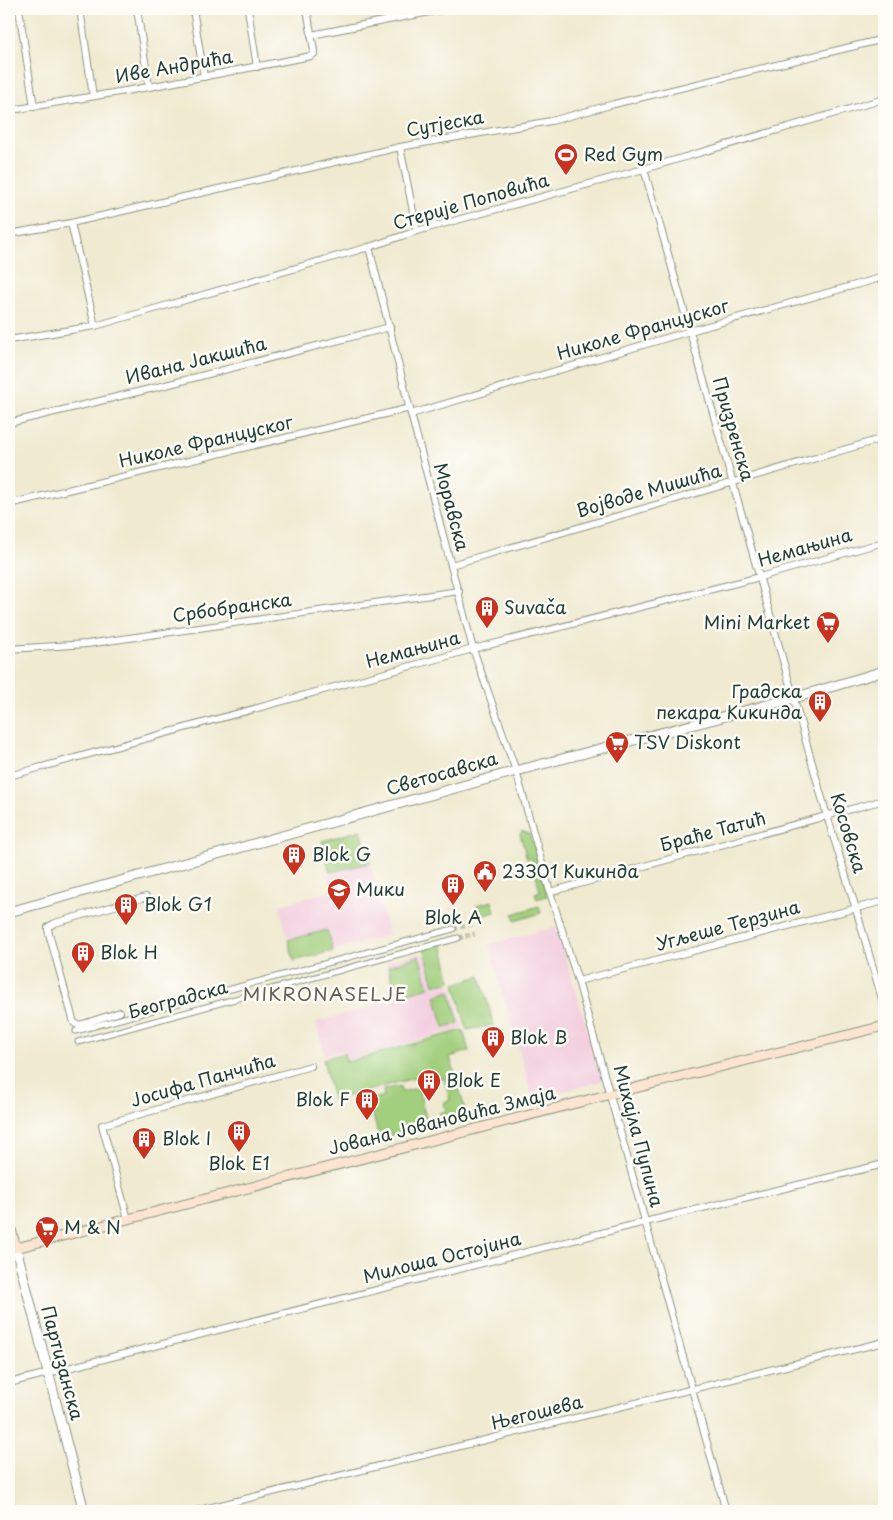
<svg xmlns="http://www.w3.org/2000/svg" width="893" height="1520" viewBox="0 0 893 1520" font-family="'Playpen Sans',sans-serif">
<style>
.built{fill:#f3cfdf}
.green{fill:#a2cf7d;stroke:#608658}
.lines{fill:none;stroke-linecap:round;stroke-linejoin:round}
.pedestrian-tunnel{stroke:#c6c7b1;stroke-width:5;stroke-dasharray:5 2.5;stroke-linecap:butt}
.pedestrian-casing{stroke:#889482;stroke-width:7}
.minor-casing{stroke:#889482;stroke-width:8}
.tertiary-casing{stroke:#889482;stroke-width:11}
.secondary-casing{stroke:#889482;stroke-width:11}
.pedestrian{stroke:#fff;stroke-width:5}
.minor{stroke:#fff;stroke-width:6}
.tertiary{stroke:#fff;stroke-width:9}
.secondary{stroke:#fde4d0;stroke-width:9}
.labels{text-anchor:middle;stroke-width:5;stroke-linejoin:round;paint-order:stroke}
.street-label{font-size:18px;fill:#1f3d34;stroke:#fdfcf7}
.poi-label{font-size:18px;fill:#1f3d34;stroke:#fdfcf7;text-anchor:start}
.neighbourhood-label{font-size:19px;letter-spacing:1px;fill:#675e55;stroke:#fdfcf7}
</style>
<rect width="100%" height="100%" fill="#fdfcf7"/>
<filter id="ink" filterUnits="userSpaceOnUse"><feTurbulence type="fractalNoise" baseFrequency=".02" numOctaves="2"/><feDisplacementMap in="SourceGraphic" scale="10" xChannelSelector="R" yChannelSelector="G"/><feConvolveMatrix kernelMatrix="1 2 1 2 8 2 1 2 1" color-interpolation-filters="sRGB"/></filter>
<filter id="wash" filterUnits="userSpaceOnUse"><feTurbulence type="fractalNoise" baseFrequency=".0096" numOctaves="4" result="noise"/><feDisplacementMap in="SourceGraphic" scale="20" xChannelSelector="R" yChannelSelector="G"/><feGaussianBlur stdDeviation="1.12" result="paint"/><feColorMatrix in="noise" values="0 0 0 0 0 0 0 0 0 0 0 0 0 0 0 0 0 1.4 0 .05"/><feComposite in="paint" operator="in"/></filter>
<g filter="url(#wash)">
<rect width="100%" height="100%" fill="#f0ead0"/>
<!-- built -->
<g class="built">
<path d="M370 863 389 935 294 961 279 905 332 891 327 874Z"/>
<path d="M556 927 603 1081 533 1099 489 944Z"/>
<path d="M421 952 422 956 425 955 434 987 450 982 463 1028 348 1060 345 1050 325 1056 316 1022 396 1000 386 962Z"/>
</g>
<!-- green -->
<g class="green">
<path d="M361 830 370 863 330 872 322 841Z"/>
<path d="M522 831 529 834 533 843 547 896 537 899 535 893 540 891 532 858 527 859 520 834Z"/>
<path d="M492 901 495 912 481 916 477 905Z"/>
<path d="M539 906 541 913 515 921 513 914Z"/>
<path d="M327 930 333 951 294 961 288 940Z"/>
<path d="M442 943 451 981 434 985 424 948Z"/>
<path d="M419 956 429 987 409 993 407 987 395 990 388 966Z"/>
<path d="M480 976 494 1025 467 1030 455 984Z"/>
<path d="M450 991 459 1023 444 1027 435 996Z"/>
<path d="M463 1030 469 1051 450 1057 467 1116 441 1123 439 1113 446 1111 444 1102 450 1100 444 1078 431 1082 430 1080 420 1082 418 1077 333 1100 323 1059 344 1053 347 1062Z"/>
<path d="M400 1086 401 1092 418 1088 427 1122 434 1120 435 1124 379 1138 369 1100 384 1096 383 1090Z"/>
</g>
</g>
<g filter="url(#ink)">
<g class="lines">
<!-- pedestrian-tunnel -->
<g class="pedestrian-tunnel">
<path d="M453 929 472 924"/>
<path d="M458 938 475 934"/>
</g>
<!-- pedestrian casing -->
<g class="pedestrian-casing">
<g id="pedestrian">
<path d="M76 1031 453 929"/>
<path d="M78 1042 458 938"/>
</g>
</g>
<!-- minor casing -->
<g class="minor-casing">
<g id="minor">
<path d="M19 9 34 107"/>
<path d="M80 9 93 96"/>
<path d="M137 9 149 87"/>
<path d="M193 9 204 77"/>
<path d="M248 9 257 67"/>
<path d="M311 35 445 9"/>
<path d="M18 109 149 87 311 56 314 54V51L307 9"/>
<path d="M400 147 417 231"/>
<path d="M644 169 827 816 856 909 884 1006"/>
<path d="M71 223 95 326"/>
<path d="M9 234 71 223 400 147 551 121 614 104 884 39"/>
<path d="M369 247 411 414 473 649 516 771 550 892 578 981 726 1511"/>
<path d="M9 340 95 326 369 247 417 231 644 169 884 99"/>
<path d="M411 414 690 331 884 277"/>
<path d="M9 423 162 386 390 327"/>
<path d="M9 504 410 408"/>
<path d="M451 565 884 438"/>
<path d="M9 649 87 644 459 591"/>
<path d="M9 776 473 649 760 577 884 542"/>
<path d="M550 892 884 800"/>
<path d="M578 981 884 901"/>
<path d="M120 1012 83 1024 78 1025 74 1023 48 930V927L55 923 146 897"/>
<path d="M128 1219 102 1125 311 1066"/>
<path d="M9 1383 645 1222 884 1164"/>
<path d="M196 1511 884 1342"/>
</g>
</g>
<!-- tertiary casing -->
<g class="tertiary-casing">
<g id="tertiary">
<path d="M9 912 516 771 794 698 884 671"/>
<path d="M9 1249 16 1248 84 1511"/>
</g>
</g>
<!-- secondary casing -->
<g class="secondary-casing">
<path id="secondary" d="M9 1222 16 1248 611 1094 884 1026"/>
</g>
<!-- pedestrian -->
<use href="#pedestrian" class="pedestrian"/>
<!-- minor -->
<use href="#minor" class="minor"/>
<!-- tertiary -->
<use href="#tertiary" class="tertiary"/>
<!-- secondary -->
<use href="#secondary" class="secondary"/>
</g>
</g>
<!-- icons -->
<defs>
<g id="stadium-pin" transform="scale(1.25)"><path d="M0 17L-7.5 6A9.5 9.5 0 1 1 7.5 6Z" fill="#c8321e" stroke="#fdfcf7"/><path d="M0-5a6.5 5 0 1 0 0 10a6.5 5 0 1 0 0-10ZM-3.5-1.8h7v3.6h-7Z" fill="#fff"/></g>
<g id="building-pin" transform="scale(1.25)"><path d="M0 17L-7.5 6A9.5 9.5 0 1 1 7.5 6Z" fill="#c8321e" stroke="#fdfcf7"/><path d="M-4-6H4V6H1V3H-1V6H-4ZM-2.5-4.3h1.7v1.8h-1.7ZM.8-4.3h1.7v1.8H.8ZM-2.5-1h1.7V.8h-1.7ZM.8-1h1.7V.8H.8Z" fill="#fff"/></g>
<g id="supermarket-pin" transform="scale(1.25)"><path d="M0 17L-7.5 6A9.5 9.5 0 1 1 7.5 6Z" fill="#c8321e" stroke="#fdfcf7"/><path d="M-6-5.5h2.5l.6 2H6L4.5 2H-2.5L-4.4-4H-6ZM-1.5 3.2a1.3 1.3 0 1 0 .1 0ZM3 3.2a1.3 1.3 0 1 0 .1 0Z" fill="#fff"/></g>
<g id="civic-pin" transform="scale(1.25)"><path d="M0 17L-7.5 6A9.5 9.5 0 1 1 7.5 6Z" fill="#c8321e" stroke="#fdfcf7"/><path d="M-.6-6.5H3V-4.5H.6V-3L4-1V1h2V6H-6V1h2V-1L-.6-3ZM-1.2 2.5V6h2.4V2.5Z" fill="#fff"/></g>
<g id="school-pin" transform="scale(1.25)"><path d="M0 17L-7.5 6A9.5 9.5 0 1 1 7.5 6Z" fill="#c8321e" stroke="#fdfcf7"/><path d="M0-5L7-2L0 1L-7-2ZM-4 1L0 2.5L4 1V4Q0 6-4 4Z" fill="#fff"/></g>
</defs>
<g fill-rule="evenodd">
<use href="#stadium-pin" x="566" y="155"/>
<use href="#building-pin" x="487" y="608"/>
<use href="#supermarket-pin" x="828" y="623"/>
<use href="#building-pin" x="820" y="702"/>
<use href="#supermarket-pin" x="617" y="743"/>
<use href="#building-pin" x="294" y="855"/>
<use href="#civic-pin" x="485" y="872"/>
<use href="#building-pin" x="453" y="885"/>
<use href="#school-pin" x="339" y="890"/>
<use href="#building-pin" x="126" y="905"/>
<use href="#building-pin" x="83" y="953"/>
<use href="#building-pin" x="493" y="1038"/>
<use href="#building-pin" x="429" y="1081"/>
<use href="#building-pin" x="367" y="1100"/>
<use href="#building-pin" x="239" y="1132"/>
<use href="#building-pin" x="144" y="1139"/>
<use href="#supermarket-pin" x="47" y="1228"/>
</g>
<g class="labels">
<!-- street labels -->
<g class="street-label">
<text transform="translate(174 67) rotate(-10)" y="6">Иве Андрића</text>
<text transform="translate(445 124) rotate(-10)" y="6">Сутјеска</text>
<text transform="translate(471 202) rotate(-16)" y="6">Стерије Поповића</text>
<text transform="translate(643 330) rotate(-16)" y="6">Николе Француског</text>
<text transform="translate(196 361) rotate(-14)" y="6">Ивана Јакшића</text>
<text transform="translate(733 429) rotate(74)" y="6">Призренска</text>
<text transform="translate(206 442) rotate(-13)" y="6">Николе Француског</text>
<text transform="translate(649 491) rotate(-16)" y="6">Војводе Мишића</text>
<text transform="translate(451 507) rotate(75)" y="6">Моравска</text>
<text transform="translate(805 548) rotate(-16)" y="6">Немањина</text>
<text transform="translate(232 608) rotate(-8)" y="6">Србобранска</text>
<text transform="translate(413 650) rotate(-15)" y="6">Немањина</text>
<text transform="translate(442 774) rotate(-16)" y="6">Светосавска</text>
<text transform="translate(713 832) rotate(-15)" y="6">Браће Татић</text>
<text transform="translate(848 833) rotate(73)" y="6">Косовска</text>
<text transform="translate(728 926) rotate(-15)" y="6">Угљеше Терзина</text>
<text transform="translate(178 1000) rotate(-15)" y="6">Београдска</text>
<text transform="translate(203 1081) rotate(-16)" y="6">Јосифа Панчића</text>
<text transform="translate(442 1121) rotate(-14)" y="6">Јована Јовановића Змаја</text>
<text transform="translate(638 1136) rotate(75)" y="6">Михајла Пупина</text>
<text transform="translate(442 1258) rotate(-14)" y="6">Милоша Остојина</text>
<text transform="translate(62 1363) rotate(75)" y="6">Партизанска</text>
<text transform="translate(537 1413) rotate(-14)" y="6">Његошева</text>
</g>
<!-- poi labels -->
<g class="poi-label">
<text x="584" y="161">Red Gym</text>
<text x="504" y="614">Suvača</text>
<text x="810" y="629" text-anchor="end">Mini Market</text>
<text x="802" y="698" text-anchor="end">Градска<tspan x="802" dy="21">пекара Кикинда</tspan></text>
<text x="634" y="749">TSV Diskont</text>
<text x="312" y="861">Blok G</text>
<text x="502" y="878">23301 Кикинда</text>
<text x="356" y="896">Мики</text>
<text x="144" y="911">Blok G1</text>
<text x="453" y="924" text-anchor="middle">Blok A</text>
<text x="100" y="959">Blok H</text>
<text x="510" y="1044">Blok B</text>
<text x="446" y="1087">Blok E</text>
<text x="350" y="1106" text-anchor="end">Blok F</text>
<text x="162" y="1145">Blok I</text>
<text x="239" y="1170" text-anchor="middle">Blok E1</text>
<text x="64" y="1234">M &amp; N</text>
</g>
<!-- neighbourhood labels -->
<g class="neighbourhood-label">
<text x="325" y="1001">MIKRONASELJE</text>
</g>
</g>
<!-- margin -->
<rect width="893" height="1520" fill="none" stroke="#fdfcf7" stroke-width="30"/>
</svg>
